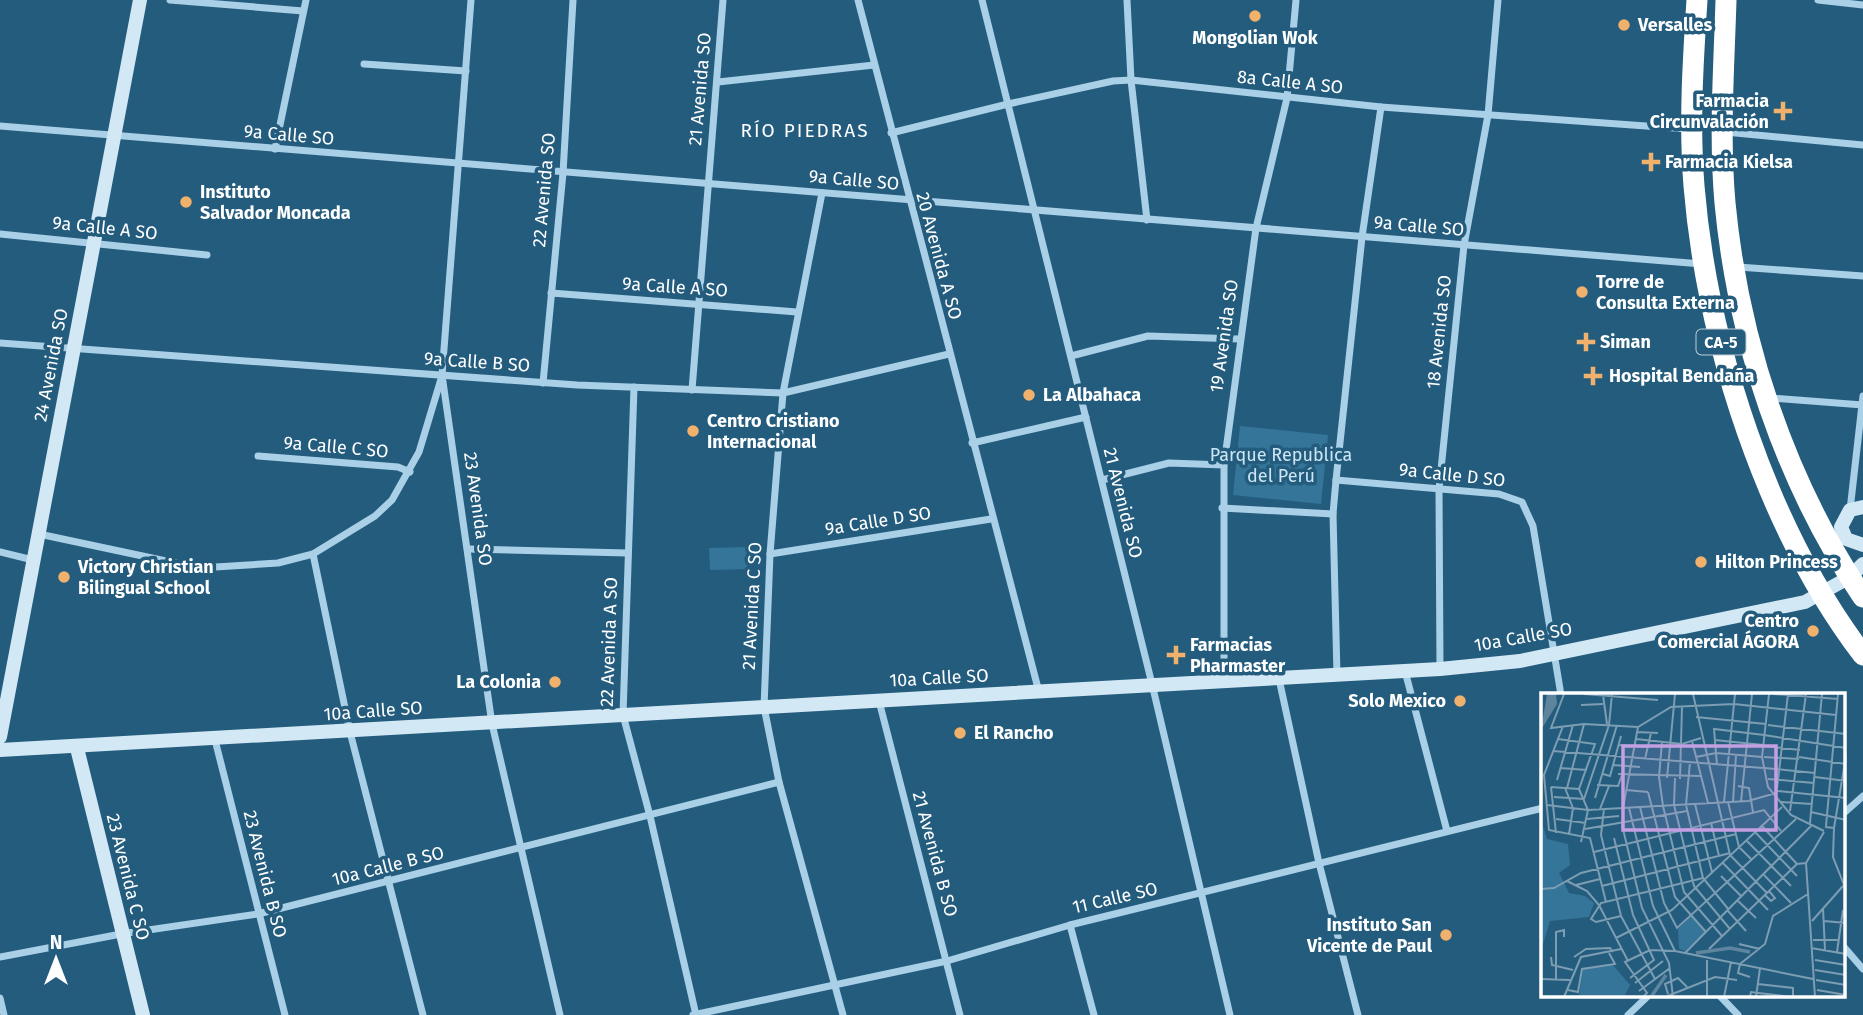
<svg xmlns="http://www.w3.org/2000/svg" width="1863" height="1015" viewBox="0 0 1863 1015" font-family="'Fira Sans',sans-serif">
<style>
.green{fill:#347599}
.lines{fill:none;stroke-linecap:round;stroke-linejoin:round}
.street{stroke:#a9d0e6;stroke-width:7}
.secondary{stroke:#d2e8f5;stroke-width:14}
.highway{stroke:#fff;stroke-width:21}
.poi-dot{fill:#f0b16c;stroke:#245c7e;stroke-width:2.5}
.labels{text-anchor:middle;stroke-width:7;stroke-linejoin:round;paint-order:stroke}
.shield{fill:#245c7e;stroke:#bdced8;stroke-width:2}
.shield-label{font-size:16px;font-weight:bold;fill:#fff}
.poi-label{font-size:18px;font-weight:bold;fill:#fff;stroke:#245c7e;text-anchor:start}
.street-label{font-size:18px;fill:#fff;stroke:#245c7e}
.park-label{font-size:18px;fill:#cce6f5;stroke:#245c7e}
.neighbourhood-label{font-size:19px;letter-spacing:2px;fill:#fff;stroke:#245c7e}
.inset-river{fill:none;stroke:#5e859d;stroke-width:3.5}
.inset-road{fill:none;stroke:#7c9db2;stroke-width:2}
.view{fill:#c4a0e2;fill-opacity:0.15;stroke:#c4a0e2;stroke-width:3.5}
.inset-edge{fill:none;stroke:#fff;stroke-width:3.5}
</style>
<rect width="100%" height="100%" fill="#245c7e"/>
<!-- green -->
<g class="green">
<path d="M1240 426 1328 435 1321 504 1233 495Z"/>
<path d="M749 547 750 569 710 570 709 548Z"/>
</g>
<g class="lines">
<!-- street -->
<g class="street">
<path d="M170 0 303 11"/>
<path d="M471 0 442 375 492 724 560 1015"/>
<path d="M858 0 1039 692"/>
<path d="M982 0 1152 684 1230 1015"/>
<path d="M1127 0 1131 80 1147 220"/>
<path d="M1818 0 1863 5"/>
<path d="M364 64 466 71"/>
<path d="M718 82 874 65"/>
<path d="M0 126 1702 264"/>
<path d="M1725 132 1863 145"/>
<path d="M891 133 1008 104 1113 81 1131 80 1381 107 1688 129"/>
<path d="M275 149 306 0"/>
<path d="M822 193 783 393 770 554 764 707 779 782 843 1015"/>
<path d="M0 234 207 255"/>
<path d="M1738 267 1863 276"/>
<path d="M551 293 797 312"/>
<path d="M0 343 577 385 783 393 949 354"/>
<path d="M1071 356 1148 336 1239 339"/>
<path d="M543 383 563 173 573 0"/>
<path d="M634 387 623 715 650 816 696 1015"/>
<path d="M692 390 723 0"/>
<path d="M1771 398 1863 405"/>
<path d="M972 443 1086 417"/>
<path d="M258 456 398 467 410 472"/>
<path d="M1102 480 1169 463 1224 465"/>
<path d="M1336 480 1499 494 1522 502 1533 526 1561 695"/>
<path d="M1222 508 1333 514"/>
<path d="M1850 510 1863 396"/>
<path d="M39 534 199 568 278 563 313 554 375 516 392 500 419 452 441 379"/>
<path d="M468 549 627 553"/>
<path d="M0 552 33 560"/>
<path d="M313 554 350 732 423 1015"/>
<path d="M770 554 991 519"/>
<path d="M1440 669 1439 489 1464 245 1488 115 1498 0"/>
<path d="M1405 671 1447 831"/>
<path d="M1337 675 1333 514 1336 480 1362 237 1381 107"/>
<path d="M1279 679 1319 863 1358 1015"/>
<path d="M1224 680V465L1256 228 1287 98 1296 0"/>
<path d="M879 701 960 1015"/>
<path d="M215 740 285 1015"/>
<path d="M1844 813 1863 796"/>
<path d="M1070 925 1094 1015"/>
<path d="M1844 947 1863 969"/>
<path d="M0 957 121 934 258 914 779 782"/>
<path d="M1720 996 1738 1015"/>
<path d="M0 998 4 1015"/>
<path d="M693 1015 947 961 1070 925 1543 808"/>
<path d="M1628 1015 1648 996"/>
</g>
<!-- secondary -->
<g class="secondary">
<path d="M1863 507 1850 510 1841 527 1846 539 1863 545"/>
<path d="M0 737 140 0"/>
<path d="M77 748 143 1015"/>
<path d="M0 750 1440 669 1520 661 1805 602 1850 577 1863 564"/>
</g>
<!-- highway -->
<g class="highway">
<path d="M1697 0C1693 61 1689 124 1694 186 1707 343 1767 529 1863 655"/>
<path d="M1726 0C1724 68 1719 135 1725 203 1738 340 1785 482 1863 597"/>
</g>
</g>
<!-- markers -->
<g class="poi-dot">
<circle cx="1255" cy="16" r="7"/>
<circle cx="1624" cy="25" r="7"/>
<path d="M1779.5 100.5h7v7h7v7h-7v7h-7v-7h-7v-7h7z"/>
<path d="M1647.5 151.5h7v7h7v7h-7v7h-7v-7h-7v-7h7z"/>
<circle cx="186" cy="202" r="7"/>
<circle cx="1582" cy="292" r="7"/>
<path d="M1582.5 331.5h7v7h7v7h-7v7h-7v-7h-7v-7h7z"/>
<path d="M1589.5 365.5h7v7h7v7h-7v7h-7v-7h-7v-7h7z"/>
<circle cx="1029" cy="395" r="7"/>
<circle cx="693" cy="431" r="7"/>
<circle cx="1701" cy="562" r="7"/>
<circle cx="64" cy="577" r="7"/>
<circle cx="1813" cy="631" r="7"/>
<path d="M1172.5 644.5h7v7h7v7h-7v7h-7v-7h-7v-7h7z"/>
<circle cx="555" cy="682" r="7"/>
<circle cx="1460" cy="701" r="7"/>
<circle cx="960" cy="733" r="7"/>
<circle cx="1446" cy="935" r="7"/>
</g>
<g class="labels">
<!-- shield labels -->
<rect class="shield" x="1696.5" y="329.5" width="49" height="25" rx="5"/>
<g class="shield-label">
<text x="1721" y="348">CA-5</text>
</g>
<!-- poi labels -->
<g class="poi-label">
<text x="1638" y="31">Versalles</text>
<text x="1255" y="44" text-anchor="middle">Mongolian Wok</text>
<text x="1769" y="107" text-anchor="end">Farmacia<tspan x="1769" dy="21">Circunvalación</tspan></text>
<text x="1665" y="168">Farmacia Kielsa</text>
<text x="200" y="198">Instituto<tspan x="200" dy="21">Salvador Moncada</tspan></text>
<text x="1596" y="288">Torre de<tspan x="1596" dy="21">Consulta Externa</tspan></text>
<text x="1600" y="348">Siman</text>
<text x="1609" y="382">Hospital Bendaña</text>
<text x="1043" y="401">La Albahaca</text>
<text x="707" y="427">Centro Cristiano<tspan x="707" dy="21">Internacional</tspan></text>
<text x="1715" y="568">Hilton Princess</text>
<text x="78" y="573">Victory Christian<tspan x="78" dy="21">Bilingual School</tspan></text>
<text x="1799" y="627" text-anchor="end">Centro<tspan x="1799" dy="21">Comercial ÁGORA</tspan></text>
<text x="1190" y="651">Farmacias<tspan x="1190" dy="21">Pharmaster</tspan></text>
<text x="541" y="688" text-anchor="end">La Colonia</text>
<text x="1446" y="707" text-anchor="end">Solo Mexico</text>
<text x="974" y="739">El Rancho</text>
<text x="1432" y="931" text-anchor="end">Instituto San<tspan x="1432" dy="21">Vicente de Paul</tspan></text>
</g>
<!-- street labels -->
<g class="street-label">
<text transform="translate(1290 82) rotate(6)" y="6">8a Calle A SO</text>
<text transform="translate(700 89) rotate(-85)" y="6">21 Avenida SO</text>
<text transform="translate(289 135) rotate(5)" y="6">9a Calle SO</text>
<text transform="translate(854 180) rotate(5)" y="6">9a Calle SO</text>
<text transform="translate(544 190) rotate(-85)" y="6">22 Avenida SO</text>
<text transform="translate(1419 226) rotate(5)" y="6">9a Calle SO</text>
<text transform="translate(105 228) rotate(6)" y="6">9a Calle A SO</text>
<text transform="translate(939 256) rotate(75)" y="6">20 Avenida A SO</text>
<text transform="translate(675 287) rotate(4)" y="6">9a Calle A SO</text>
<text transform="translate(1439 332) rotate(-84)" y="6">18 Avenida SO</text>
<text transform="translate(1224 336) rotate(-82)" y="6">19 Avenida SO</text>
<text transform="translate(477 362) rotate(4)" y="6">9a Calle B SO</text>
<text transform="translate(51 365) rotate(-79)" y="6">24 Avenida SO</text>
<text transform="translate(336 447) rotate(5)" y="6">9a Calle C SO</text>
<text transform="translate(1452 475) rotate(6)" y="6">9a Calle D SO</text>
<text transform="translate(1123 503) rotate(76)" y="6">21 Avenida SO</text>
<text transform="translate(478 509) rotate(82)" y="6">23 Avenida SO</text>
<text transform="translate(878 521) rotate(-9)" y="6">9a Calle D SO</text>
<text transform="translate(752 606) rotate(-87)" y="6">21 Avenida C SO</text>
<text transform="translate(1523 637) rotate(-10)" y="6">10a Calle SO</text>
<text transform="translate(609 642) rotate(-88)" y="6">22 Avenida A SO</text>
<text transform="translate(939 678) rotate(-3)" y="6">10a Calle SO</text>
<text transform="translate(373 711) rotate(-4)" y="6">10a Calle SO</text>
<text transform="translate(935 854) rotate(75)" y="6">21 Avenida B SO</text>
<text transform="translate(388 866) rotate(-14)" y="6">10a Calle B SO</text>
<text transform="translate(265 874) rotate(76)" y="6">23 Avenida B SO</text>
<text transform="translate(128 877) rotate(76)" y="6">23 Avenida C SO</text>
<text transform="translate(1115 898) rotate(-13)" y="6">11 Calle SO</text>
</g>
<!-- park labels -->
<g class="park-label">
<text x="1281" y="461">Parque Republica<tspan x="1281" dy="21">del Perú</tspan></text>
</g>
<!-- neighbourhood labels -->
<g class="neighbourhood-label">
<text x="805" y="137">RÍO PIEDRAS</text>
</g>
</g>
<!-- overview -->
<g transform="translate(1541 693)">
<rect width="304" height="304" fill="#245c7e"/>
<path d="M0 127 6 146 27 151 29 172 18 180 28 200 44 203 53 210 48 224 9 228 0 258ZM150 223 165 239 144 258 138 256 137 236ZM72 272 89 292 83 304H38L42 276Z" fill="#347599"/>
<path d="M6 1H15L16 11 0 37Z" fill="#5e859d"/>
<path class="inset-river" d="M155 260 189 255 209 259M110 304 125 282"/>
<path class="inset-road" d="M23 1 10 35 43 31 97 34 130 14 193 11 295 22M43 1 117 7M152 1 189 162 226 200M228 1 221 64 227 94 250 122 283 138M233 1 297 6M62 2 66 31M40 12 62 11M155 24 225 31M227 32 305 41M22 33 3 82 8 137 49 145 65 209M96 39 117 40M223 42 305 55M17 46 54 51 38 96M95 46 141 51 160 45M174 47 222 52M151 48 167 110M121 49 118 84 122 113 143 199 181 243M77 52 107 54M224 53 259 57M12 58 222 75M155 64 175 60 221 64M223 64 258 66M258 64 305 71M104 66 110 40M149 69 145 112 162 185 188 217M72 72 99 74M176 72 173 36 223 42M19 75 46 77M224 75 274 80M62 81 69 83 80 43M77 81 160 83M274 84 305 88M126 85 134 1M134 85 133 112 153 193 189 236M139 86 141 14M227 86 273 90M16 87 32 32M56 92 77 93 81 82M197 93 208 95 212 119M10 94 15 140M10 94 38 96M24 95 32 115 28 141M26 95 43 31M38 96 47 117 40 149M236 96 247 1M85 97 107 99M236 98 305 105M107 99 134 204 165 239M13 104 43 106M54 105 76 32M43 106 68 32 71 1M183 109 194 1M187 109 198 154 210 166M192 109 195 62M200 109 211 1M240 109 271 111M154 111 171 179M6 112 47 117 99 114 207 108 235 100M99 114 123 210 136 235 255 126M82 115 97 34M88 115 112 213 134 258M59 116 68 93M63 116 60 142 80 223 114 286M249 118 265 1M270 119 305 127M15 126 45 130M46 126 78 123M170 130 178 163M269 130 281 1M81 132 101 215 128 270 132 304M220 132 256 171M285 133 297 1M284 134 293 135 292 164 305 197M293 135 305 63M44 136 146 118M214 139 256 183M73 145 92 222 113 267 89 285M205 147 250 193M53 159 223 117 240 138M181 169 227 217M223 182 250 210M180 183 201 204M26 188 46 198 58 212 87 268M35 192 59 186M61 193 189 160M0 196 13 195 40 180 195 141M224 202 230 208 234 205 228 198M197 208 215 225M282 215 284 257M187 218 205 238M80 223 55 229 50 226 60 210 162 185M271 228 302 193M283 228 305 230M75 245 131 217 241 114M272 247H298M198 251 219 256M270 255 305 261M168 256 256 171 265 170M296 259 302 217M144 260 270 133M10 264 11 272 32 277M33 264 45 256 69 255 72 259M274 267 305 272M274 277 305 282M209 284 197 280 199 271 224 251 232 223 267 201M0 286 29 287M15 287V239L23 237V244M275 287 305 292M94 290 122 268M217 291 252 295V304M27 297 37 299 41 276 74 271 68 260M276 297 305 302M98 298 129 275M127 301 124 291 137 285 146 294M23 304 40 264 80 256M102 304 106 300 84 269 109 257 134 258 272 286M124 304 174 284 196 287M166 304V267M183 304 190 269M209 304 210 299 250 304M215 304 219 275M274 304 265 170 283 139"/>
<path class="view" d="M82 53H235V137H82Z"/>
<rect width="304" height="304" class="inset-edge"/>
</g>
<!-- north arrow -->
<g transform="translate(56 959)" stroke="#245c7e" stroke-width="5" paint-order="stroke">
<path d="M0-5L12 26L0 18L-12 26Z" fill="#ffffff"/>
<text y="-10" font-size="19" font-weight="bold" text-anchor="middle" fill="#ffffff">N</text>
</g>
</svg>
